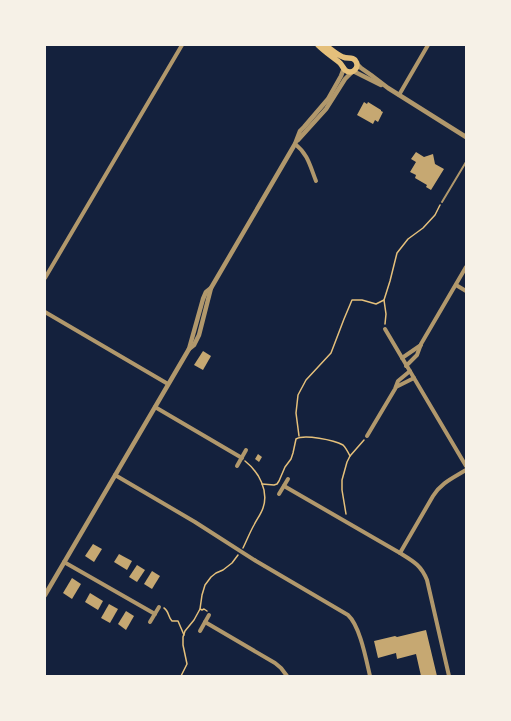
<svg xmlns="http://www.w3.org/2000/svg" width="511" height="721" viewBox="0 0 511 721" font-family="Figtree,sans-serif">
<style>
.building{fill:#c6a872}
.lines{fill:none;stroke-linecap:round;stroke-linejoin:round}
.path{stroke:#e5c07b;stroke-width:1.5}
.service{stroke:#b1986c;stroke-width:2}
.minor{stroke:#b1986c;stroke-width:4}
.tertiary{stroke:#b1986c;stroke-width:4.5}
.secondary{stroke:#e5c07b;stroke-width:5.5}
</style>
<rect width="100%" height="100%" fill="#14213d"/>
<!-- building -->
<g class="building">
<path d="M364 102 367 104 368 102 381 110V111L383 112 378 122 375 120 373 124 357 115Z"/>
<path d="M416 152 424 157 433 154 435 164 444 169 431 190 426 187 427 185 415 178 416 175 410 172 416 162 411 159Z"/>
<path d="M203 351 211 356 203 370 194 365Z"/>
<path d="M258 454 262 457 259 462 255 459Z"/>
<path d="M93 544 102 549 94 562 85 556Z"/>
<path d="M119 554 132 561 127 570 114 562Z"/>
<path d="M137 565 145 570 137 582 129 577Z"/>
<path d="M152 571 160 576 152 589 144 584Z"/>
<path d="M72 578 81 584 72 599 63 593Z"/>
<path d="M90 593 103 601 98 610 85 602Z"/>
<path d="M109 604 118 609 110 623 101 618Z"/>
<path d="M126 611 134 616 126 630 118 624Z"/>
<path d="M426 630 437 676H421L416 654 397 659 396 653 378 658 374 641 395 636 397 637Z"/>
</g>
<g class="lines">
<!-- path -->
<g class="path">
<path d="M384 300 390 281 397 253 408 239 423 228 435 215 440 205"/>
<path d="M299 436 296 413 298 395 306 380 331 353 344 319 352 300H362L376 304 384 300 386 314 385 324"/>
<path d="M262 484 274 485 277 484 279 481 285 467 291 459 293 453 296 439C304 434 334 440 343 445 346 448 348 452 350 456"/>
<path d="M346 514 342 490V480L347 462 350 456 364 440"/>
<path d="M243 548C247 540 250 532 254 525 257 519 261 514 263 508 269 491 259 472 245 461"/>
<path d="M164 608C169 611 168 617 172 621H178L184 635"/>
<path d="M200 609 202 610 204 609 207 611"/>
<path d="M181 676 187 664 183 645V637L185 631 194 620 200 609 202 595 205 585 211 577 216 573 223 570 232 563 238 555"/>
</g>
<!-- service -->
<path class="service" d="M442 202 466 162"/>
<!-- minor -->
<g class="minor">
<path d="M399 95 428 45"/>
<path d="M295 144C308 154 310 166 316 181"/>
<path d="M45 278 182 45"/>
<path d="M456 285 466 291"/>
<path d="M45 312 168 384"/>
<path d="M385 329 466 466"/>
<path d="M402 358 421 345"/>
<path d="M406 366 417 355 421 344 466 267"/>
<path d="M396 387 414 378"/>
<path d="M155 407 242 458"/>
<path d="M367 436 395 389 398 381 410 371"/>
<path d="M237 466 246 450"/>
<path d="M115 475 195 522 256 561 348 615C360 626 366 659 370 676"/>
<path d="M284 486 400 553C413 561 421 565 427 580L449 676"/>
<path d="M279 494 288 479"/>
<path d="M400 553 433 496C441 483 453 478 466 470"/>
<path d="M64 562 155 614"/>
<path d="M150 622 159 607"/>
<path d="M205 622 275 663 281 668 287 676"/>
<path d="M200 631 209 615"/>
</g>
<!-- tertiary -->
<g class="tertiary">
<path d="M357 64 361 68 371 75 388 88 466 137"/>
<path d="M353 71 381 85"/>
<path d="M298 140 326 109 345 79 352 72"/>
<path d="M189 349 194 345 199 335 211 288"/>
<path d="M45 595 189 349 203 299 206 292 211 288 295 144 300 131 304 127 328 99 341 76 344 68"/>
</g>
<!-- secondary -->
<path class="secondary" d="M318 45C325 52 333 57 340 63 342 65 343 68 345 70 352 76 361 67 355 60 352 57 347 59 343 57 337 55 331 49 325 45"/>
</g>
<!-- border -->
<rect width="511" height="721" fill="none" stroke="#f6f1e7" stroke-width="92"/>
</svg>
